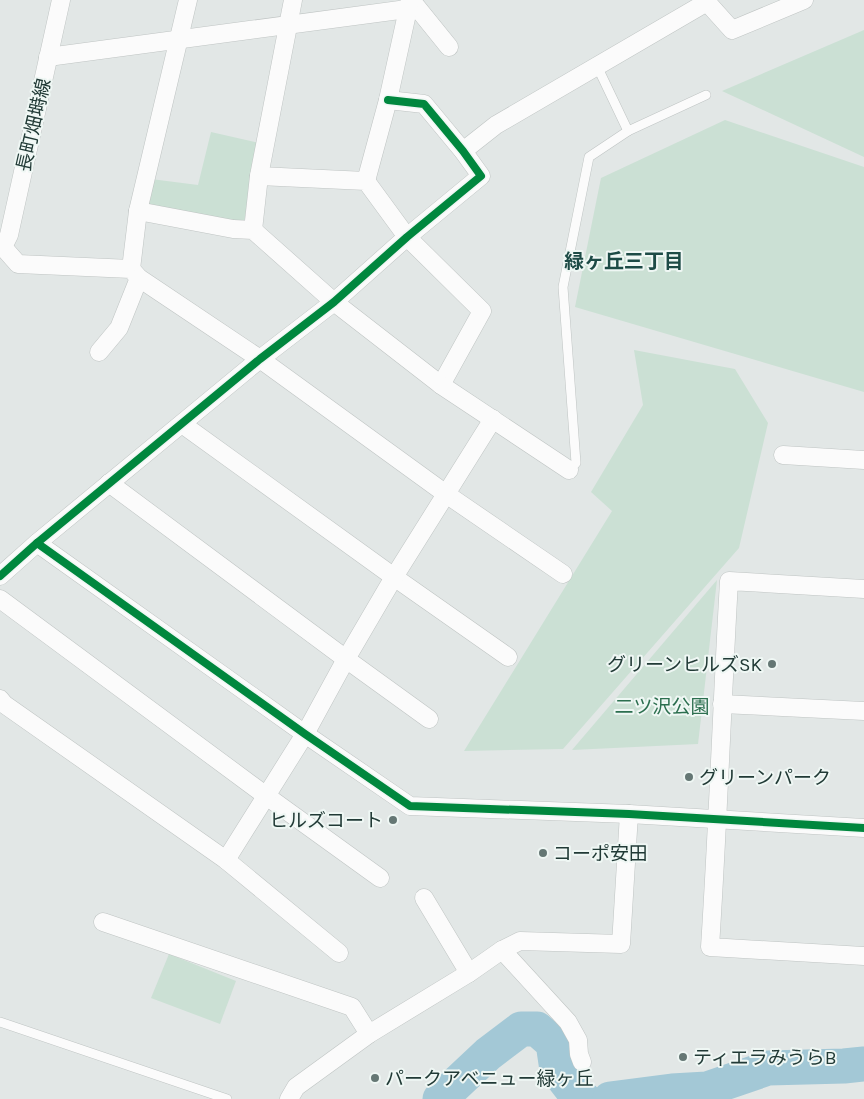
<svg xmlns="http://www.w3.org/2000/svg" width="864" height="1099" viewBox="0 0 864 1099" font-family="Karla,'Noto Sans JP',sans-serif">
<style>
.green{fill:#cbe0d4}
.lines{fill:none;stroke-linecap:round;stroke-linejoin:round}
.river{stroke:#a3c8d6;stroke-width:35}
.service-casing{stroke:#bfc4c3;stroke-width:10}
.minor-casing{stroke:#bfc4c3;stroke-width:19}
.service{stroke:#fbfbfb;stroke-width:9}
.minor{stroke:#fbfbfb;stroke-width:18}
.cycleway-casing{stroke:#eff7f4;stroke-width:11}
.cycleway{stroke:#00873e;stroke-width:8}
.poi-dot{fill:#657774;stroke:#eff7f4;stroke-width:2}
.labels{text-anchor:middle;stroke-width:4;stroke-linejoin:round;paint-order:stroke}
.street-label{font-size:19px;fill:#213a36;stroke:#eff7f4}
.poi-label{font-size:19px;fill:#213a36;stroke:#eff7f4;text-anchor:start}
.park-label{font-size:19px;fill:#2c6f4f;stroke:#eff7f4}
.neighbourhood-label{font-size:20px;font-weight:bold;fill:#1d4b46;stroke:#eff7f4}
</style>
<rect width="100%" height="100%" fill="#e2e7e6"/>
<!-- green -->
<g class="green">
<path d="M864 30V157L722 91Z"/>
<path d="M725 120 864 167V392L575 307 601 178Z"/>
<path d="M211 132 259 143 244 222 236 226 147 204 151 179 198 185Z"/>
<path d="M634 350 735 369 768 423 739 548 563 749 464 751 612 511 591 492 643 405Z"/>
<path d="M717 580 698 744 572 750Z"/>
<path d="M169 954 236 981 220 1024 151 998Z"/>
</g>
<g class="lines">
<!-- river -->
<g class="river">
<path d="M440 1099 488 1054 521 1029H537L553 1043 557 1070 574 1092 584 1099"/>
<path d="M610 1099 672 1091 707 1089 768 1068 844 1066 864 1064"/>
</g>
<!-- service casing -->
<g class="service-casing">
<g id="service">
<path d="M597 66 628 131"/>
<path d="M569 470 576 463 563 287 589 157 628 131 706 95"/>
<path d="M0 1022 227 1099"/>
</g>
</g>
<!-- minor casing -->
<g class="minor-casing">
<g id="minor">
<path d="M411 0 449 47"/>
<path d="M705 0 732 30 804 0"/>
<path d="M48 57 407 9"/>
<path d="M463 151 496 125 707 2"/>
<path d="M259 176 366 181 407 237 482 311 441 385"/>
<path d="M366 181 388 100 410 0"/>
<path d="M138 211 233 229 253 230 334 302 441 385 569 470"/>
<path d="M253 230 259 176 293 0"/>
<path d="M3 247 18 264 131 269 139 278 260 359 446 494 563 574"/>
<path d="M0 248 3 247 9 235 61 0"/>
<path d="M131 269 138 211 188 0"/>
<path d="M99 352 119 328 139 278"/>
<path d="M182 424 394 577 508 657"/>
<path d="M783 455 864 460"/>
<path d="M109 483 346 659 429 719"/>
<path d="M37 543 305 734 410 806 629 814 864 828"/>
<path d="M0 576 37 543 260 359 334 302 407 237 481 176 463 151 424 104 388 100"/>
<path d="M864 589 729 581C722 703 718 825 710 947L864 956"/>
<path d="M0 599 265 795 380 878"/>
<path d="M0 699 4 704 226 860 339 953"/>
<path d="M722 704 864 711"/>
<path d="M226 860 305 734 346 659 394 577 493 419"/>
<path d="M424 898 469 973"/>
<path d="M103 922 352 1007 369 1034"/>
<path d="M502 950 568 1022 578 1040 579 1054 582 1062"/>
<path d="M289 1099 296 1087 369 1034 469 973 502 950 520 941 621 944 629 814"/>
</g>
</g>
<!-- service -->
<use href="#service" class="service"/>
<!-- minor -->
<use href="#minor" class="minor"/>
<!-- cycleway casing -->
<g class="cycleway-casing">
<g id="cycleway">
<path d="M37 543 305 734 410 806 629 814 864 828"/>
<path d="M0 576 37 543 260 359 334 302 407 237 481 176 463 151 424 104 388 100"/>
</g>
</g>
<!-- cycleway -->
<use href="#cycleway" class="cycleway"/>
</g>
<!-- markers -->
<g class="poi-dot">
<circle cx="772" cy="664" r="5"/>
<circle cx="689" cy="777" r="5"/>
<circle cx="393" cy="820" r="5"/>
<circle cx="543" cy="853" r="5"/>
<circle cx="683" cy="1057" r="5"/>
<circle cx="375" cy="1078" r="5"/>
</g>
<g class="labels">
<!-- street labels -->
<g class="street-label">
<text transform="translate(33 125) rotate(-77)" y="7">長町畑塒線</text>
</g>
<!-- poi labels -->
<g class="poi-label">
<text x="762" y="671" text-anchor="end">グリーンヒルズSK</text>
<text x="699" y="784">グリーンパーク</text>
<text x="383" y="827" text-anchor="end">ヒルズコート</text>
<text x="553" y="860">コーポ安田</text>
<text x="693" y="1064">ティエラみうらB</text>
<text x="385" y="1085">パークアベニュー緑ヶ丘</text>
</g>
<!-- park labels -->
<g class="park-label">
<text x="662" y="713">二ツ沢公園</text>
</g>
<!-- neighbourhood labels -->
<g class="neighbourhood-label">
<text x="624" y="268">緑ヶ丘三丁目</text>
</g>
</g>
</svg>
